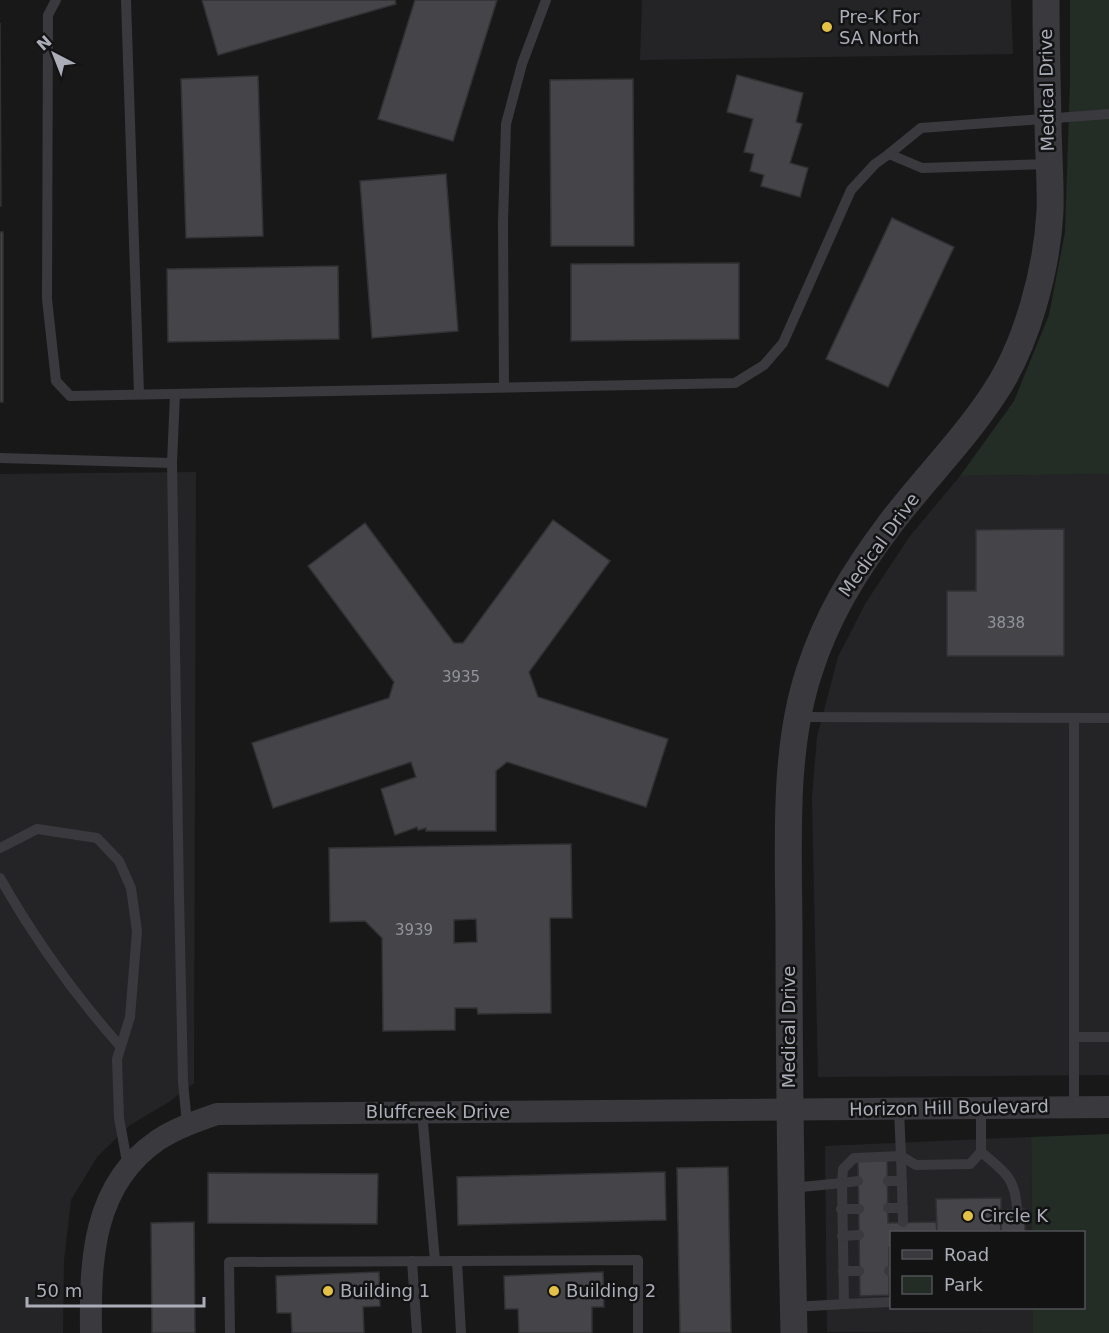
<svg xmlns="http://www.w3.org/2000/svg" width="1109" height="1333" viewBox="0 0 1109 1333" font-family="'DejaVu Sans',sans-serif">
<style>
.built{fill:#242426}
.green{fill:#242c26}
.building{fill:#454549;stroke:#323235;stroke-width:1.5;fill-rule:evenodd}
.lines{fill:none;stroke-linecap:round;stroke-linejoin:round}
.service{stroke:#39393e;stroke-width:10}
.minor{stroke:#39393e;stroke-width:22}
.tertiary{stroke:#39393e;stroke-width:27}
.poi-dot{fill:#e4c146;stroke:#131314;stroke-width:2}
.labels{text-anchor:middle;stroke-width:5;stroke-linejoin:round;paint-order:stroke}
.number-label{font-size:15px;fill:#92939c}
.poi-label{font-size:18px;fill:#abadb8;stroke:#131314;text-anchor:start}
.street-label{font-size:18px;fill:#abadb8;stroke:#131314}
</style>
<rect width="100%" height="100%" fill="#181819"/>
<!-- built -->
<g class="built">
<path d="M642 0H1011L1013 54 640 60Z"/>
<path d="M196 472 194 1083 169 1102 130 1125 97 1157 71 1200 64 1261 63 1333H0V474Z"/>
<path d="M1109 474V1075L818 1077 812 798 817 737 838 657 865 604 910 536 960 476Z"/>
<path d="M1031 1137 1032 1232H892V1308H1033V1333L827 1332 825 1146Z"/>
</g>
<!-- green -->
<g class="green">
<path d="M1070 0H1109V474L960 476 1014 401 1049 315 1065 232 1070 81Z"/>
<path d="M1109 1134V1333H1033V1308H1084V1232H1032L1031 1137Z"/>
</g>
<!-- building -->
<g class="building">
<path d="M202 0H395L396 4 218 55Z"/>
<path d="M415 0H497L453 141 378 119Z"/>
<path d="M0 23 1 206H0Z"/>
<path d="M737 75 803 93 796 122 802 124 790 163 808 168 800 197 761 186 764 175 750 171 754 154 744 152 753 119 727 112Z"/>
<path d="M258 76 263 236 186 238 181 79Z"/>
<path d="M633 79 634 246H551L550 80Z"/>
<path d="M446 174 458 331 372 338 360 181Z"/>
<path d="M892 218 954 247 888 387 826 359Z"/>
<rect x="0" y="232" width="3" height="170"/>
<path d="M739 263V339L571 341V264Z"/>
<path d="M338 266 339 339 168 342 167 269Z"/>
<path d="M553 520 610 561 529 672 538 697 668 739 646 807 507 762 496 771V831H426V828L418 830 417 827 395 835 381 789 416 777 411 762 273 808 252 743 389 698 394 682 308 566 365 523 454 643H463Z"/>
<path d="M1064 529V656H947V591H976V530Z"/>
<path d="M571 844 572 918H550L551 1013 478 1014 477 1008H455V1030L383 1031 382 938 365 921 330 922 329 848ZM476 919 477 942 454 943V920Z"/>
<path d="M887 1159 888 1223 936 1222 937 1232H892V1246L889 1247V1295L860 1296 858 1160Z"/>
<path d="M728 1167 731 1333H680L677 1168Z"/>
<path d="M665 1172 666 1220 458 1225 457 1177Z"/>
<path d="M208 1173 378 1174 377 1224 208 1223Z"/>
<path d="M1001 1198V1232H937L936 1199Z"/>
<path d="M1025 1209V1232H1001V1210Z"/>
<path d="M194 1222 195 1333H152L151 1223Z"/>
<path d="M379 1272 380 1306 363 1307 364 1333H292L291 1313H277L276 1276Z"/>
<path d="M603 1272 604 1307H592V1333H519L518 1309H505L504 1276Z"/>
</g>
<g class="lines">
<!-- service -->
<g class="service">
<path d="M56 0 48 15 47 299 56 381 70 396 735 383 764 365 783 343 851 190 875 164 889 154 921 128 1109 114"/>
<path d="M126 0 139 394"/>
<path d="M889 154 922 168 1048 164"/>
<path d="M504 387 503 222 506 124 522 64 546 0"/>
<path d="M0 458 172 463 175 394"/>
<path d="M172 463 179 895 183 1082 187 1124"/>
<path d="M798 717 1109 718"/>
<path d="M0 848 37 829 97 838 119 861 131 888 137 931 130 1017 117 1059 119 1118 128 1167"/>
<path d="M0 878C34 938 74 994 120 1046"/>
<path d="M1074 1037H1109"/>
<path d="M1074 1107V718"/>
<path d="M422 1112 435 1261"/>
<path d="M981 1152C1005 1172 1015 1177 1017 1209"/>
<path d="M901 1156 916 1165 970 1164 981 1152V1108"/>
<path d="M901 1156 903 1222"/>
<path d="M858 1181 842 1183 843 1169 854 1158 901 1156 899 1109"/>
<path d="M888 1181H902"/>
<path d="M791 1188 842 1183 844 1304 793 1307"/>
<path d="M888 1208H903"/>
<path d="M841 1209H859"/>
<path d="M842 1236 859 1235"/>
<path d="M412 1261 417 1333"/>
<path d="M457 1261 461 1333"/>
<path d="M843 1271H859"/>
<path d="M889 1271H892"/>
<path d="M844 1304 892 1302"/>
<path d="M230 1333 229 1262 638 1260V1333"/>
</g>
<!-- minor -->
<path class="minor" d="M91 1333C90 1261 92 1185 158 1140 176 1128 197 1121 217 1114L1109 1107"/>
<!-- tertiary -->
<path class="tertiary" d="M794 1333C791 1201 789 1070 789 938 789 853 782 754 809 672 827 616 854 572 890 524 924 479 964 440 995 392 1027 344 1047 269 1050 211 1051 181 1048 150 1048 120 1047 80 1046 40 1046 0"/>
</g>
<!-- markers -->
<g class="poi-dot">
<circle cx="827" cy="27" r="6"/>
<circle cx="968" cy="1216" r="6"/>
<circle cx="328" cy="1291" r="6"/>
<circle cx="554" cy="1291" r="6"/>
</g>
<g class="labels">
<!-- number labels -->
<g class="number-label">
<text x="1006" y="628">3838</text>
<text x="461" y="682">3935</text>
<text x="414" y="935">3939</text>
</g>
<!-- poi labels -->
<g class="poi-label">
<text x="839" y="23">Pre-K For<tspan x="839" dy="21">SA North</tspan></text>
<text x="980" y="1222">Circle K</text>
<text x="340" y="1297">Building 1</text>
<text x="566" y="1297">Building 2</text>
</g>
<!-- street labels -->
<g class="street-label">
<text transform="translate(1047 90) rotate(-91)" y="6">Medical Drive</text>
<text transform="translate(879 545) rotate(-54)" y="6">Medical Drive</text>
<text transform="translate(789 1027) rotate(-90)" y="6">Medical Drive</text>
<text transform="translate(949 1108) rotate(-1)" y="6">Horizon Hill Boulevard</text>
<text x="438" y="1118">Bluffcreek Drive</text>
</g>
</g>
<!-- legend -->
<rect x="890" y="1231" width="195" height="78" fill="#131314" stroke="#505156" stroke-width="1.5"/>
<rect x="902" y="1250" width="30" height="9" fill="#39393e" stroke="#505156" stroke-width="1.5"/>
<text x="944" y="1261" font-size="18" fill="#abadb8">Road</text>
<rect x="902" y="1276" width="30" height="18" fill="#242c26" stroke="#505156" stroke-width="1.5"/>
<text x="944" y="1291" font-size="18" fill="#abadb8">Park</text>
<!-- north arrow -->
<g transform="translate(54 54) rotate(318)" stroke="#131314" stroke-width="4.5" paint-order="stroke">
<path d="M0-4.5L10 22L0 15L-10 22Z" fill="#abadb8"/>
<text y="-9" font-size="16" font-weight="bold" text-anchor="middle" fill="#abadb8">N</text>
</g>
<!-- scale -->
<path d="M27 1297v9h177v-9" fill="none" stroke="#abadb8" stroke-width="3"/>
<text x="36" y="1297" font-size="18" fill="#abadb8" stroke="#131314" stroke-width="4.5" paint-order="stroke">50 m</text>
</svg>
